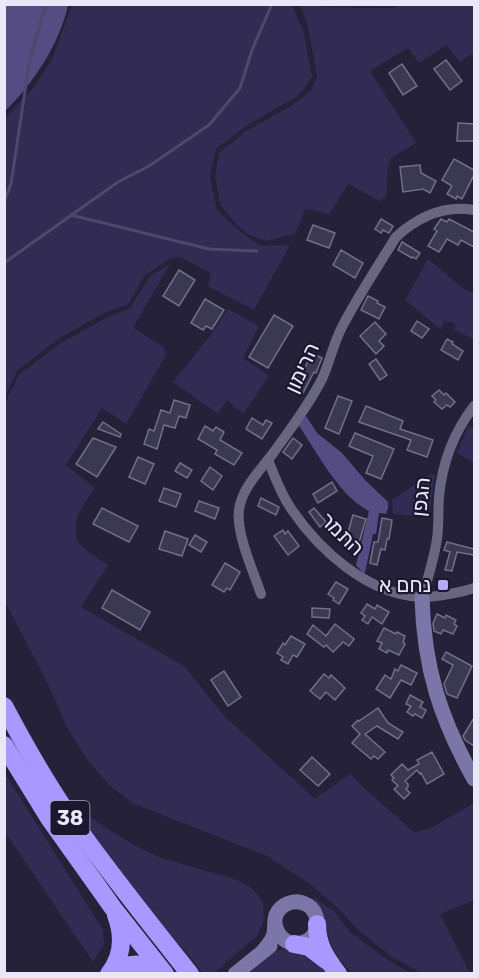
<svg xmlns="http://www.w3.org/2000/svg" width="479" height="978" viewBox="0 0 479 978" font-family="Rubik,'Noto Sans Hebrew',sans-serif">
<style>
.green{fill:#322b53}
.forest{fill:#564c84}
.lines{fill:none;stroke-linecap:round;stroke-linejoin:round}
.stream{stroke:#51466c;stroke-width:3}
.building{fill:#3b3851;stroke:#726f8b;stroke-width:1.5}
.street{stroke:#696681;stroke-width:10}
.secondary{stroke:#7c75a7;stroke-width:15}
.highway{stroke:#a998ff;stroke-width:18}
.poi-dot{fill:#b6abf8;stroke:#1b172e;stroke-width:2}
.labels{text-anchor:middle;stroke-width:4.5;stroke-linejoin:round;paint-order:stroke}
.shield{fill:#1b172e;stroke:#aba9bb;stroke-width:1.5}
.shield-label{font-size:20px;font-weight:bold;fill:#e9e8f8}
.street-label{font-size:21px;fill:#e9e8f8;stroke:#1b172e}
.poi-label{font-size:21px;fill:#e9e8f8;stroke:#1b172e;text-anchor:end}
</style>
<rect width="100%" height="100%" fill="#242138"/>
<!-- green -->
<g class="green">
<path d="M72 5H292L303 30 312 76 305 88 295 98 249 124 216 149 210 176 217 210 243 234 261 246 290 245 254 310 208 286 211 273 180 257 171 258 145 275 128 305 108 311 58 339 17 371 5 397V118L35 86 52 59Z"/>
<path d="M402 5H474V53L460 62 446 45 419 63 408 48 370 71 416 143 391 158 388 166 386 197 379 201 348 184 329 215 311 209 305 210 295 234 266 241 249 235 236 224 221 206 215 177 219 153 246 131 291 106 311 91 317 77 308 26 300 5H318L322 7 392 8Z"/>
<path d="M428 259 464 289 474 293V339L454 330 455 323 444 321 441 330 405 300Z"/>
<path d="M170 264 133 328 164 347 166 355 126 424 102 408 66 465 95 488 82 507 76 520V540L87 551 108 565 81 607 184 666 224 716 315 799 350 774 364 788 414 832 431 828 474 803V900L440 914 470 973H422L392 957 358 930 340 910 309 883 267 856 132 803 109 785 86 758 66 725 46 680 5 602 4 405 19 375 59 344 106 318 130 308 150 276Z"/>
<path d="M228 309 259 326 243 358 269 376 243 414 227 400 218 414 173 382 210 336Z"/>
<path d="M468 426 474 428V463L457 453Z"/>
<path d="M430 474 435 475 429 517 393 514 392 500Z"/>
<path d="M4 772 103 930 104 944 93 962 5 832Z"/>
<path d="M73 805 108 829 138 847 164 859 238 880 253 889 263 902 264 920 257 936 214 973H203L114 867Z"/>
<path d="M313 897 334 911 350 932 389 961 411 973H352L340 960 332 947 322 915Z"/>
<path d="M285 949C305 955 313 957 328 974H249L273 952Z"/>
</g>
<!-- forest -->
<g class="forest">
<path d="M5 4 68 5C60 43 33 84 5 111Z"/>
<path d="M306 416 317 433 342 453 365 480 388 502V508L386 514 379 513 376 534H373L365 573 362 572 356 565 369 511C340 497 316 451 298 424Z"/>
</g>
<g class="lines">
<!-- stream -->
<g class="stream">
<path d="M4 202 11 184 29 64 46 4"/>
<path d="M71 215 209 249 257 251"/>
<path d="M4 263 118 182 149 166 209 125 240 88 252 50 272 4"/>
</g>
</g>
<!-- building -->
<g class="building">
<path d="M446 60 462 81 450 90 434 69Z"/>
<path d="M402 64 417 86 403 95 389 73Z"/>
<path d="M458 123 474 124V141H457Z"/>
<path d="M454 159 474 170V175L462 199 457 196 456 199 447 194 452 186 442 180Z"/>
<path d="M420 165 421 173 436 181 430 193 423 189 403 192 400 167Z"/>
<path d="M381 219 393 226 389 233 383 230 381 233 375 229Z"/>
<path d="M441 219 447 222 449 219 474 232V247L461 240 458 245 447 239 439 252 428 246 437 231 434 229Z"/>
<path d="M313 225 335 233 329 248 307 240Z"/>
<path d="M402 242 420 253 416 259 413 257 412 258 398 250Z"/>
<path d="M341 250 363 263 355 278 333 265Z"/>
<path d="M179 270 195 280 179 306 163 296Z"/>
<path d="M368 296 378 301 377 303 385 307 379 319 361 310Z"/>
<path d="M205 299 224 310 212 329 206 326 203 330 191 323Z"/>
<path d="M274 315 293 326 268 368 249 357Z"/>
<path d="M417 321 429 329 422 338 411 331Z"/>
<path d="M375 322 386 334 379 341 384 346 376 354 360 336Z"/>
<path d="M447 339 453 342 452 344 463 351 458 360 441 350Z"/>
<path d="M315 355 322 358 316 373 314 372 303 393 295 389 298 384 294 382 299 373 302 375 310 356 314 358Z"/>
<path d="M376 359 387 375 380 380 369 364Z"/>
<path d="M439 390 444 395 446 393 455 402 450 407 447 405 442 409 434 402 436 400 432 396Z"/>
<path d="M338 396 352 401 339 434 325 428Z"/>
<path d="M174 400 190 405 186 418 179 416 175 428 164 425 157 449 144 444 149 429 154 431 161 410 170 413Z"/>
<path d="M366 406 403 421 400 429 433 440 427 457 407 450 411 440 359 422Z"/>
<path d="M252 418 263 425 266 420 272 423 262 439 246 429Z"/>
<path d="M103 422 121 434 120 437 98 429Z"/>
<path d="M205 426 213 431 216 427 224 432 220 440 242 453 234 465 215 454 217 450 198 439Z"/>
<path d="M355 433 394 449 381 479 366 473 373 456 349 446Z"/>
<path d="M93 438 116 447 97 477 76 464Z"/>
<path d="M293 438 302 445 292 459 283 452Z"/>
<path d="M138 457 154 464 145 484 129 477Z"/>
<path d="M180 463 192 470 187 478 175 471Z"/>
<path d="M210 467 222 476 213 490 201 481Z"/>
<path d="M332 482 337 491 318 503 313 494Z"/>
<path d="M164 488 181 494 176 507 159 501Z"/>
<path d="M261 498 279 507 276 515 258 506Z"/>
<path d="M199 501 219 508 215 519 195 511Z"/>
<path d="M102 508 138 526 129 542 93 524Z"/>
<path d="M314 508 326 522 320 527 309 512Z"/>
<path d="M353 515 366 519 358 546 345 543Z"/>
<path d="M382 518 392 520 389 539H387L385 550 381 549 377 565 370 563 374 542H378Z"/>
<path d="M283 530 285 534 288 531 299 546 288 555 274 536Z"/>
<path d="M165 531 188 539 182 556 159 549Z"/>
<path d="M195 535 207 542 201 552 189 545Z"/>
<path d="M447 542 474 549V555L457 552 452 571 445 570 450 552 444 550Z"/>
<path d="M225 563 240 572 230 590 227 588 224 592 212 585Z"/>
<path d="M336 582 348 589 339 604 333 600 334 598 328 594Z"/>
<path d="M112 590 150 612 140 630 102 608Z"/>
<path d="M367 604 375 609 377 605 389 612 382 624 372 617 368 624 362 620 365 616 361 613Z"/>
<path d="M312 608 330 609 329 618 312 617Z"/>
<path d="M437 614 445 618 446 615 456 620 454 624 457 626 453 634 443 630 441 634 434 631 433 623Z"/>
<path d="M335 624 354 639 349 646 343 642 333 652 326 645 324 647 307 634 313 625 326 636Z"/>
<path d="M384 628 396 634 397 632 405 636 403 642 405 644 399 655 388 650 387 653 379 649 382 643 377 641Z"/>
<path d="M291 636 305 644 297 657 293 655 288 664 281 660 283 657 277 653 283 643 285 645Z"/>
<path d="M446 652 472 666 457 698 447 694 444 684 453 665 442 659Z"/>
<path d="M401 665 417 673 411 685 401 680 390 698 376 689 385 675 391 679 395 669 398 671Z"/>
<path d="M224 671 241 697 228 706 211 680Z"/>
<path d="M324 674 329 678 331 675 345 688 335 700 326 692 320 699 310 691Z"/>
<path d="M410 695 423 702 420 707 426 710 422 718 415 714 413 716 407 712 411 706 406 704Z"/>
<path d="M378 708 388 723 403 732 398 739 377 726 365 734 385 752 378 759 374 756 371 759 352 743 360 734 352 726 358 720 359 721Z"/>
<path d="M474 718V746L465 740 463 736Z"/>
<path d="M432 752 444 774 427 784 421 773 420 774 417 770 405 781 408 784V787L406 789 410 793 404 799 394 789 398 786 392 780 394 778 391 775 402 764 408 770 419 764 417 760Z"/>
<path d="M312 757 330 774 318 786 300 770Z"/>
</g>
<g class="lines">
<!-- street -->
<g class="street">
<path d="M268 460C275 477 281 495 292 510 320 551 368 594 420 597 433 598 462 592 474 588"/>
<path d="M261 594C253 570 236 534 239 510 242 487 261 470 274 452 291 428 309 405 322 379 330 362 333 344 342 327 358 296 378 266 396 237 418 217 444 205 474 210"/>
<path d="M422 598C428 578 434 559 437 539 439 525 438 511 439 497 442 464 454 432 474 406"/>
</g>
<!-- secondary -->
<g class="secondary">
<path d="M422 598C424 668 440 718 474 779"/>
<path d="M264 950C268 945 272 941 274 934 275 928 274 921 276 915 280 905 293 899 303 903 309 905 314 910 316 916 325 944 282 957 275 924"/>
<path d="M235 974 270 946"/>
</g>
<!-- highway -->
<g class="highway">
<path d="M4 706C23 742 44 779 67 813 105 868 148 921 190 974"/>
<path d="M4 745 49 818 113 908 165 974"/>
<path d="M317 924C317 945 326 958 338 974"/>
<path d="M294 944 309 947 326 960"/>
<path d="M109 974C123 956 124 936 116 915"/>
<path d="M110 974C128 961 146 962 164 974"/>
</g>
</g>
<!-- markers -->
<rect class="poi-dot" x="437" y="579" width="12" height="12" rx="3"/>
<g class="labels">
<!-- shield labels -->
<rect class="shield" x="50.5" y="801" width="39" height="34" rx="4.5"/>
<g class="shield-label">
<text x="70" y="825">38</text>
</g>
<!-- street labels -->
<g class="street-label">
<text transform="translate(302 368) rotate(-65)" y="7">הרימון</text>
<text transform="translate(421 497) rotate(-84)" y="7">הגפן</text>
<text transform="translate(342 534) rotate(44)" y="7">התמר</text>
</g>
<!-- poi labels -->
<g class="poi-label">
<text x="431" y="592">נחם א</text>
</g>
</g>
<!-- border -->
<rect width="479" height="978" fill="none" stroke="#e9e8f8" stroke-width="12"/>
</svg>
